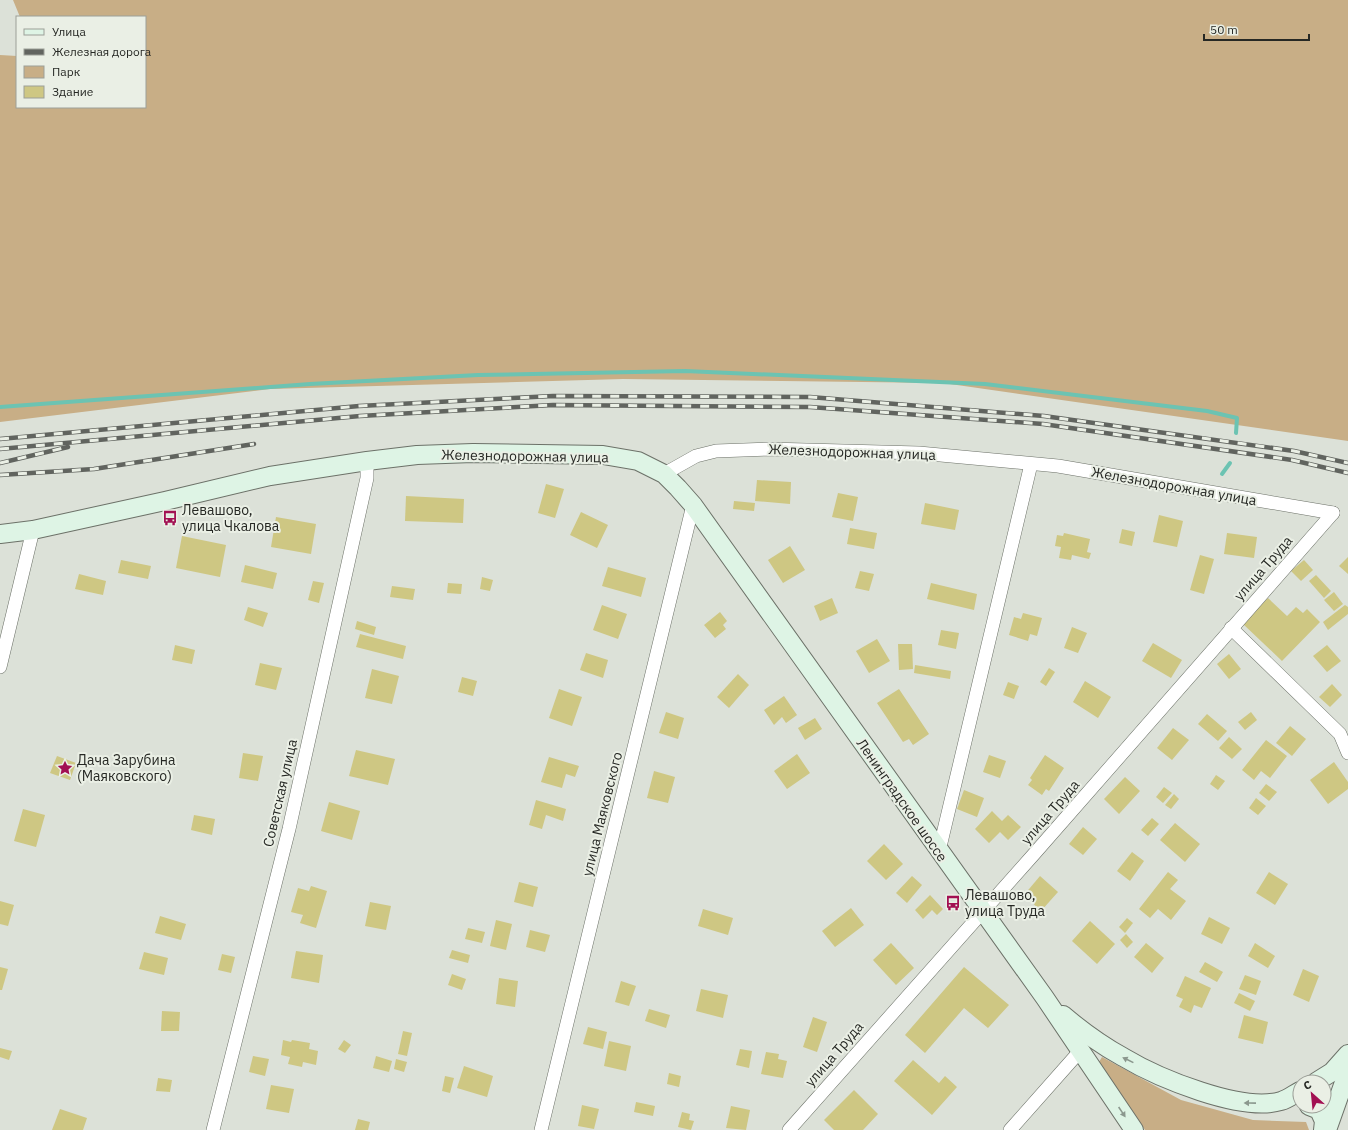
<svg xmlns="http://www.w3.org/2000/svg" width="1348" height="1130" viewBox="0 0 1348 1130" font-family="'IBM Plex Sans',sans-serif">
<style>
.green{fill:#c8ae86}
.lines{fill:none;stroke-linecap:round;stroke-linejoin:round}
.stream{stroke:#6cc3b2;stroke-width:4}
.building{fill:#cec783}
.street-casing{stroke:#6c7168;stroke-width:14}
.secondary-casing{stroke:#6c7168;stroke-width:20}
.street{stroke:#fff;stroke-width:13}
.secondary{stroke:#def4e5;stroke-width:18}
.rail-casing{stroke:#61645f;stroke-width:4.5}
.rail{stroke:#eaefe5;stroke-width:3;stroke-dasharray:9;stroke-linecap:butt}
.oneway{fill:#8b988e}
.labels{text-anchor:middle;stroke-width:4;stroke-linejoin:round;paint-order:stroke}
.street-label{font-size:14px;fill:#262824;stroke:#eaefe5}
.poi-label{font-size:14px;fill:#262824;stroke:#eaefe5;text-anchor:start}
</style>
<rect width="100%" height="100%" fill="#dce1d8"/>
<!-- green -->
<g class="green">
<path d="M13 0H1348V441L943 383 623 379 270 389 0 422V55L17 56V107H145V17H20Z"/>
<path d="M1102 1057 1181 1100 1253 1120 1306 1122 1309 1130H1145L1099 1062Z"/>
</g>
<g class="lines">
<!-- stream -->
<g class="stream">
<path d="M0 407 310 384 478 375 685 371 985 384 1207 411 1237 418 1236 433"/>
<path d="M1222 474 1230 463"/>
</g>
</g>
<!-- building -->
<g class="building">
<path d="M757 480 791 482 790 504 755 501Z"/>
<path d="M546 484 564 489 555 518 538 513Z"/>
<path d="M838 493 858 497 853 521 832 517Z"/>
<path d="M406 496 464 499 463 523 405 521Z"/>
<path d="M734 501 755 503 754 511 733 509Z"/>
<path d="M925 503 959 510 955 530 921 524Z"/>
<path d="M581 512 608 525 597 548 570 535Z"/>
<path d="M1159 515 1183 521 1177 547 1153 542Z"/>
<path d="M276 517 316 524 311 554 271 547Z"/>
<path d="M850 528 877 533 874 549 847 544Z"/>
<path d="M1122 529 1135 532 1132 546 1119 543Z"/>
<path d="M1064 533 1090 539 1087 552 1091 553 1089 559 1072 555 1071 560 1059 558 1061 547 1055 546 1057 535 1063 536Z"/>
<path d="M1227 533 1257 537 1254 558 1224 554Z"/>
<path d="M182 536 226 545 220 577 176 568Z"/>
<path d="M790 546 805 570 783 583 768 560Z"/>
<path d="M1200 555 1214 559 1204 594 1190 590Z"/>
<path d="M1348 557V574L1339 566Z"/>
<path d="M121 560 151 566 148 579 118 573Z"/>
<path d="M1304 560 1313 570 1301 581 1291 571Z"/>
<path d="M245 565 277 573 273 589 241 582Z"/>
<path d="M608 567 646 578 641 597 602 586Z"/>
<path d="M860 571 874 574 869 591 855 588Z"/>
<path d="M79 574 106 581 103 595 75 589Z"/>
<path d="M1316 575 1331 591 1324 598 1309 581Z"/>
<path d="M482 577 493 580 490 591 480 589Z"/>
<path d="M313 581 324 583 319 603 308 600Z"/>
<path d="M448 583 462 584 461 594 447 593Z"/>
<path d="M931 583 977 594 974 610 927 599Z"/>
<path d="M392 586 415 589 413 600 390 597Z"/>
<path d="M1334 592 1343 604 1334 611 1324 600Z"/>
<path d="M832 598 838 613 820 621 814 606Z"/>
<path d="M1268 598 1287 616 1296 607 1303 613 1307 609 1320 622 1282 661 1243 624Z"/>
<path d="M602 605 627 614 618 639 593 630Z"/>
<path d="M1345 605 1348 607V614L1328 630 1323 622Z"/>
<path d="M248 607 268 613 263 627 244 620Z"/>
<path d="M720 612 727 621 723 625 726 629 715 638 704 625Z"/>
<path d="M1023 613 1042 618 1037 636 1030 634 1028 641 1009 635 1014 617 1021 619Z"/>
<path d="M357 621 376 627 374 635 355 629Z"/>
<path d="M1072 627 1087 633 1078 653 1064 648Z"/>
<path d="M941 630 959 633 956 649 938 645Z"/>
<path d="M360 634 406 646 403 659 356 647Z"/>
<path d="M877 639 890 661 869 673 856 651Z"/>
<path d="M1153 643 1182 660 1171 678 1142 661Z"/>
<path d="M898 644H912L913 669 899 670Z"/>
<path d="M175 645 195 650 192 664 172 660Z"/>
<path d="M1327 645 1341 661 1327 672 1313 656Z"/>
<path d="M586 653 608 660 603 678 580 670Z"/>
<path d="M1229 654 1241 669 1229 679 1217 664Z"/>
<path d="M260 663 282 668 276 690 255 685Z"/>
<path d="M915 665 951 671 950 679 914 673Z"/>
<path d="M1049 668 1055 672 1046 686 1040 682Z"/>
<path d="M372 669 399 676 392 704 365 698Z"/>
<path d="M738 674 749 685 729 708 717 697Z"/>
<path d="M462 677 477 681 473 696 458 692Z"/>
<path d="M1085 681 1111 697 1098 718 1073 702Z"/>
<path d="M1008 682 1019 686 1014 699 1003 695Z"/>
<path d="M1332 684 1342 695 1330 707 1319 697Z"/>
<path d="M559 689 582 697 572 726 549 718Z"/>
<path d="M899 689 929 734 913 745 909 739 903 742 877 703Z"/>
<path d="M784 696 797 715 786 723 782 717 774 725 764 710Z"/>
<path d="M666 712 684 718 678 739 659 733Z"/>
<path d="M1251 712 1257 720 1245 730 1238 722Z"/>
<path d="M1207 714 1227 731 1218 741 1198 724Z"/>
<path d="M815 718 822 729 805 740 798 728Z"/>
<path d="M1290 726 1306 739 1292 756 1276 743Z"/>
<path d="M1173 728 1189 740 1172 760 1157 748Z"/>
<path d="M1229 737 1242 749 1232 759 1219 748Z"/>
<path d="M1266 740 1287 756 1270 778 1261 771 1254 780 1242 770Z"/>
<path d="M356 750 395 759 388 785 349 776Z"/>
<path d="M243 753 263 756 258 781 239 778Z"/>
<path d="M797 754 810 773 787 789 774 771Z"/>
<path d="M989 755 1006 761 1000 778 983 772Z"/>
<path d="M1045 755 1064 768 1049 791 1046 789 1042 795 1028 785 1032 780 1030 778Z"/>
<path d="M57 756 76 763 70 780 50 773Z"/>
<path d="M549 757 579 766 575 777 566 774 562 788 541 782Z"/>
<path d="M1334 762 1348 782V789L1328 804 1310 780Z"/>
<path d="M654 771 675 777 668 803 647 798Z"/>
<path d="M1216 775 1225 781 1218 790 1210 784Z"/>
<path d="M1125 777 1140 791 1119 814 1104 799Z"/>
<path d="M1266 784 1277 792 1269 801 1259 793Z"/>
<path d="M1164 787 1172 793 1163 803 1156 797Z"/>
<path d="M964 790 984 798 977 817 957 809Z"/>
<path d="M1174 794 1179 799 1171 809 1165 805Z"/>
<path d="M1256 798 1266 806 1258 815 1249 808Z"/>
<path d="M536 800 566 809 563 821 546 815 542 829 529 825Z"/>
<path d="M329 802 360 811 352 840 321 831Z"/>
<path d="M23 809 45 815 36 847 14 841Z"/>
<path d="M992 811 1002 821 1008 815 1021 827 1008 840 1000 832 989 843 975 829Z"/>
<path d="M194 815 215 819 212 835 191 830Z"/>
<path d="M1152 818 1159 824 1148 836 1141 830Z"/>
<path d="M1175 823 1200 844 1185 862 1160 840Z"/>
<path d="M1083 827 1097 839 1083 855 1069 844Z"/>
<path d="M884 844 903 864 886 880 867 861Z"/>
<path d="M1132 852 1144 861 1130 881 1117 871Z"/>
<path d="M1168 872 1178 880 1170 889 1186 901 1171 920 1158 909 1150 918 1139 909Z"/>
<path d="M1269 872 1288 884 1275 905 1256 893Z"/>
<path d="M912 876 922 885 907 903 896 893Z"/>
<path d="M1040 876 1058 892 1041 911 1024 895Z"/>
<path d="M519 882 538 887 533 907 514 902Z"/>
<path d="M311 886 327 891 316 928 300 923 303 915 291 912 298 888 309 891Z"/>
<path d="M930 895 943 909 937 915 932 910 923 919 915 910Z"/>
<path d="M0 901 14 905 8 926 0 924Z"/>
<path d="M370 902 391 906 386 930 365 926Z"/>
<path d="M851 908 864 925 835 947 822 931Z"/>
<path d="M703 909 733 918 728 935 698 926Z"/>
<path d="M160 916 186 924 181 940 155 933Z"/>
<path d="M1209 917 1230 928 1222 944 1201 934Z"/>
<path d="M1127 918 1133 923 1125 933 1119 927Z"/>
<path d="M496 920 512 924 506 950 490 946Z"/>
<path d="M1090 921 1115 944 1097 964 1072 941Z"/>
<path d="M468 928 485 932 482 943 465 939Z"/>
<path d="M530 930 550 935 545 952 526 947Z"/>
<path d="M1126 934 1133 942 1127 948 1120 940Z"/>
<path d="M891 943 914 968 896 985 873 960Z"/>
<path d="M1146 943 1164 958 1152 973 1134 957Z"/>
<path d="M1255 943 1275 956 1268 968 1248 956Z"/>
<path d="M452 950 470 955 468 963 449 958Z"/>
<path d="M296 951 323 955 319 983 291 978Z"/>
<path d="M144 952 168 958 164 975 139 969Z"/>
<path d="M222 954 235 957 231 973 218 970Z"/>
<path d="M1205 962 1223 972 1217 982 1199 972Z"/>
<path d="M0 967 8 969 2 990H0Z"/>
<path d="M964 967 1009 1005 988 1028 964 1008 925 1053 905 1035Z"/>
<path d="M1303 969 1319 976 1309 1002 1293 995Z"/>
<path d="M452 974 466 979 462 990 448 985Z"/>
<path d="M1245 975 1261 981 1256 995 1239 989Z"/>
<path d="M1185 976 1211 988 1202 1008 1194 1005 1191 1013 1179 1007 1183 999 1176 996Z"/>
<path d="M499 978 518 981 515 1007 496 1004Z"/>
<path d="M621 981 636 986 629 1006 615 1002Z"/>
<path d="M701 989 728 995 723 1018 696 1011Z"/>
<path d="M1239 993 1255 1001 1250 1011 1234 1003Z"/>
<path d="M649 1009 670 1015 666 1028 645 1021Z"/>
<path d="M162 1011 180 1012 179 1031H161Z"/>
<path d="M1244 1015 1268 1022 1263 1044 1238 1038Z"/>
<path d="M813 1017 827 1022 817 1052 803 1047Z"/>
<path d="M588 1027 607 1032 603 1049 583 1044Z"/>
<path d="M403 1031 412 1033 407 1056 398 1054Z"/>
<path d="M283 1040 291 1042 292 1040 310 1043 309 1049 318 1051 316 1065 303 1062 302 1067 288 1064 290 1057 281 1055Z"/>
<path d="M344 1040 351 1045 345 1053 338 1049Z"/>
<path d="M609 1041 631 1046 626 1071 604 1066Z"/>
<path d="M0 1048 12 1051 9 1060 0 1057Z"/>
<path d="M740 1049 752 1051 749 1068 736 1065Z"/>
<path d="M766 1052 779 1054 778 1059 787 1061 783 1078 761 1074Z"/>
<path d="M253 1056 269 1059 265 1076 249 1072Z"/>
<path d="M376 1056 392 1061 389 1072 373 1068Z"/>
<path d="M396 1059 407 1062 404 1072 394 1069Z"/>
<path d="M913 1060 939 1083 945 1076 957 1087 932 1115 894 1081Z"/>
<path d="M464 1066 493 1076 487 1097 457 1088Z"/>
<path d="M669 1073 681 1076 679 1087 667 1084Z"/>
<path d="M445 1076 454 1078 450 1093 442 1091Z"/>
<path d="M158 1078 172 1080 170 1092 156 1091Z"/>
<path d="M271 1085 294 1089 289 1113 266 1109Z"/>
<path d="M854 1090 878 1114 863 1130H834L824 1120Z"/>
<path d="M636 1102 655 1106 653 1116 634 1112Z"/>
<path d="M582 1105 599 1109 594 1129 578 1126Z"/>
<path d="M731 1106 750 1110 746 1130 726 1128Z"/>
<path d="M60 1109 87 1118 83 1130H52Z"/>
<path d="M682 1112 690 1114 689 1120 694 1121 691 1130 678 1127Z"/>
<path d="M358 1119 370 1122 368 1130H355Z"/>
</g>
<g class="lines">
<!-- street casing -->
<g class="street-casing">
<g id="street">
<path d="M664 474 696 456 716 451 769 449 919 453 1058 466 1333 513"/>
<path d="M1231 628 1340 734 1348 753"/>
<path d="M0 667 33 530"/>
<path d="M939 851 1031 464"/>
<path d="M213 1130 289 829 367 478V461"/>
<path d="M541 1130 693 505"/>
<path d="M789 1130 1034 854 1333 513"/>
<path d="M1010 1130 1080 1051"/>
</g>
</g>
<!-- secondary casing -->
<g class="secondary-casing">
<g id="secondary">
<path d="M0 534 33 530 165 501 270 476 367 461 417 455 473 453 603 455 638 461 664 474 678 488 693 505 1045 998 1134 1130"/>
<path d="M1063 1015C1082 1031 1101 1045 1123 1057 1158 1078 1242 1113 1281 1101 1288 1099 1294 1094 1300 1091"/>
<path d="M1316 1082 1332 1072 1348 1054"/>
<path d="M1309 1106 1319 1110 1324 1121 1323 1130"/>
<path d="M1327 1130 1348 1071"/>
</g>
</g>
<!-- street -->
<use href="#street" class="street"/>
<!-- secondary -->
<use href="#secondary" class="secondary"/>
<!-- rail casing -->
<g class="rail-casing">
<g id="rail">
<path d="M0 439 359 406 553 396 810 397 1044 416 1294 451 1348 463"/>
<path d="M0 449 360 416 553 405 810 407 1043 424 1292 460 1348 473"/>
<path d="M0 463 68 447"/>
<path d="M0 475 94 469 254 444"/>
</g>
</g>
<!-- rail -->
<use href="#rail" class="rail"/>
</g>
<!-- one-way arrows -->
<defs><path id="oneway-solid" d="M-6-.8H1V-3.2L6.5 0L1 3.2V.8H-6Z"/></defs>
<g class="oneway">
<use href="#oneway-solid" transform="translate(1128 1060) rotate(-154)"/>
<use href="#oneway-solid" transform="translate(1250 1103) rotate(-179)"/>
<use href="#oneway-solid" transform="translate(1122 1112) rotate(56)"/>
</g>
<!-- icons -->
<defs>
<g id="bus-bare" transform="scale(1.2)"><path d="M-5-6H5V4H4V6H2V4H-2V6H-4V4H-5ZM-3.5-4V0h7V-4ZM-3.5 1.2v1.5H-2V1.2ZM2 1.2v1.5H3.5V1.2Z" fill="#a20f52" stroke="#eaefe5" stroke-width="2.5" paint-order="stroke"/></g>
<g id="sight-bare" transform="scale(1.2)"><path d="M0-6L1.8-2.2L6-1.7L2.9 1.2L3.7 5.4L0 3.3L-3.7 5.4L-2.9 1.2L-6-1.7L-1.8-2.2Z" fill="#a20f52" stroke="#eaefe5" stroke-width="2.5" paint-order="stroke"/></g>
</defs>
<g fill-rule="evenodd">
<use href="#bus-bare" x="170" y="518"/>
<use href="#sight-bare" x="65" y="768"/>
<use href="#bus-bare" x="953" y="903"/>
</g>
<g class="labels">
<!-- street labels -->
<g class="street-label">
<text transform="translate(852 452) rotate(2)" y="5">Железнодорожная улица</text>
<text transform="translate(525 456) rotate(1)" y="5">Железнодорожная улица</text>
<text transform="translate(1174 486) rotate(10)" y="5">Железнодорожная улица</text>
<text transform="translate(1263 568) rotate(-49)" y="5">улица Труда</text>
<text transform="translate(280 793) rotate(-77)" y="5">Советская улица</text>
<text transform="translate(902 800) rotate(55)" y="5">Ленинградское шоссе</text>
<text transform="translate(1050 812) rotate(-49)" y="5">улица Труда</text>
<text transform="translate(602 814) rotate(-76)" y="5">улица Маяковского</text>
<text transform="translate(834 1054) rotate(-49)" y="5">улица Труда</text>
</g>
<!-- poi labels -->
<g class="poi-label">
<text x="182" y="515">Левашово,<tspan x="182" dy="16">улица Чкалова</tspan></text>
<text x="77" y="765">Дача Зарубина<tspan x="77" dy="16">(Маяковского)</tspan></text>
<text x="965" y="900">Левашово,<tspan x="965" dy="16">улица Труда</tspan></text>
</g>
</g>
<!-- legend -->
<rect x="16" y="16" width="130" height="92" fill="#eaefe5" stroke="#9c9f98"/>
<rect x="24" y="29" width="20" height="6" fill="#def4e5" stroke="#9c9f98"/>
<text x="52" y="36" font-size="12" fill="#262824">Улица</text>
<rect x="24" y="49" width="20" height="6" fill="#61645f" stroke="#9c9f98"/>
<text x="52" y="56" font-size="12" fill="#262824">Железная дорога</text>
<rect x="24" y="66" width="20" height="12" fill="#c8ae86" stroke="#9c9f98"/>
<text x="52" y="76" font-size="12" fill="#262824">Парк</text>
<rect x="24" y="86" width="20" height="12" fill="#cec783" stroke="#9c9f98"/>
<text x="52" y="96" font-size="12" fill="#262824">Здание</text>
<!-- north arrow -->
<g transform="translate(1312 1094) rotate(333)"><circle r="19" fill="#eaefe5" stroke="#9c9f98"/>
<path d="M0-3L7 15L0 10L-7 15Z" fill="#a20f52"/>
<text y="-6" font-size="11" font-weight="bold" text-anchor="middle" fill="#262824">С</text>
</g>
<!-- scale -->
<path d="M1204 34v6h105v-6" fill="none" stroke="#262824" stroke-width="2"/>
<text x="1210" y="34" font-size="12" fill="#262824" stroke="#eaefe5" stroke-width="3" paint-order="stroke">50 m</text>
</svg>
